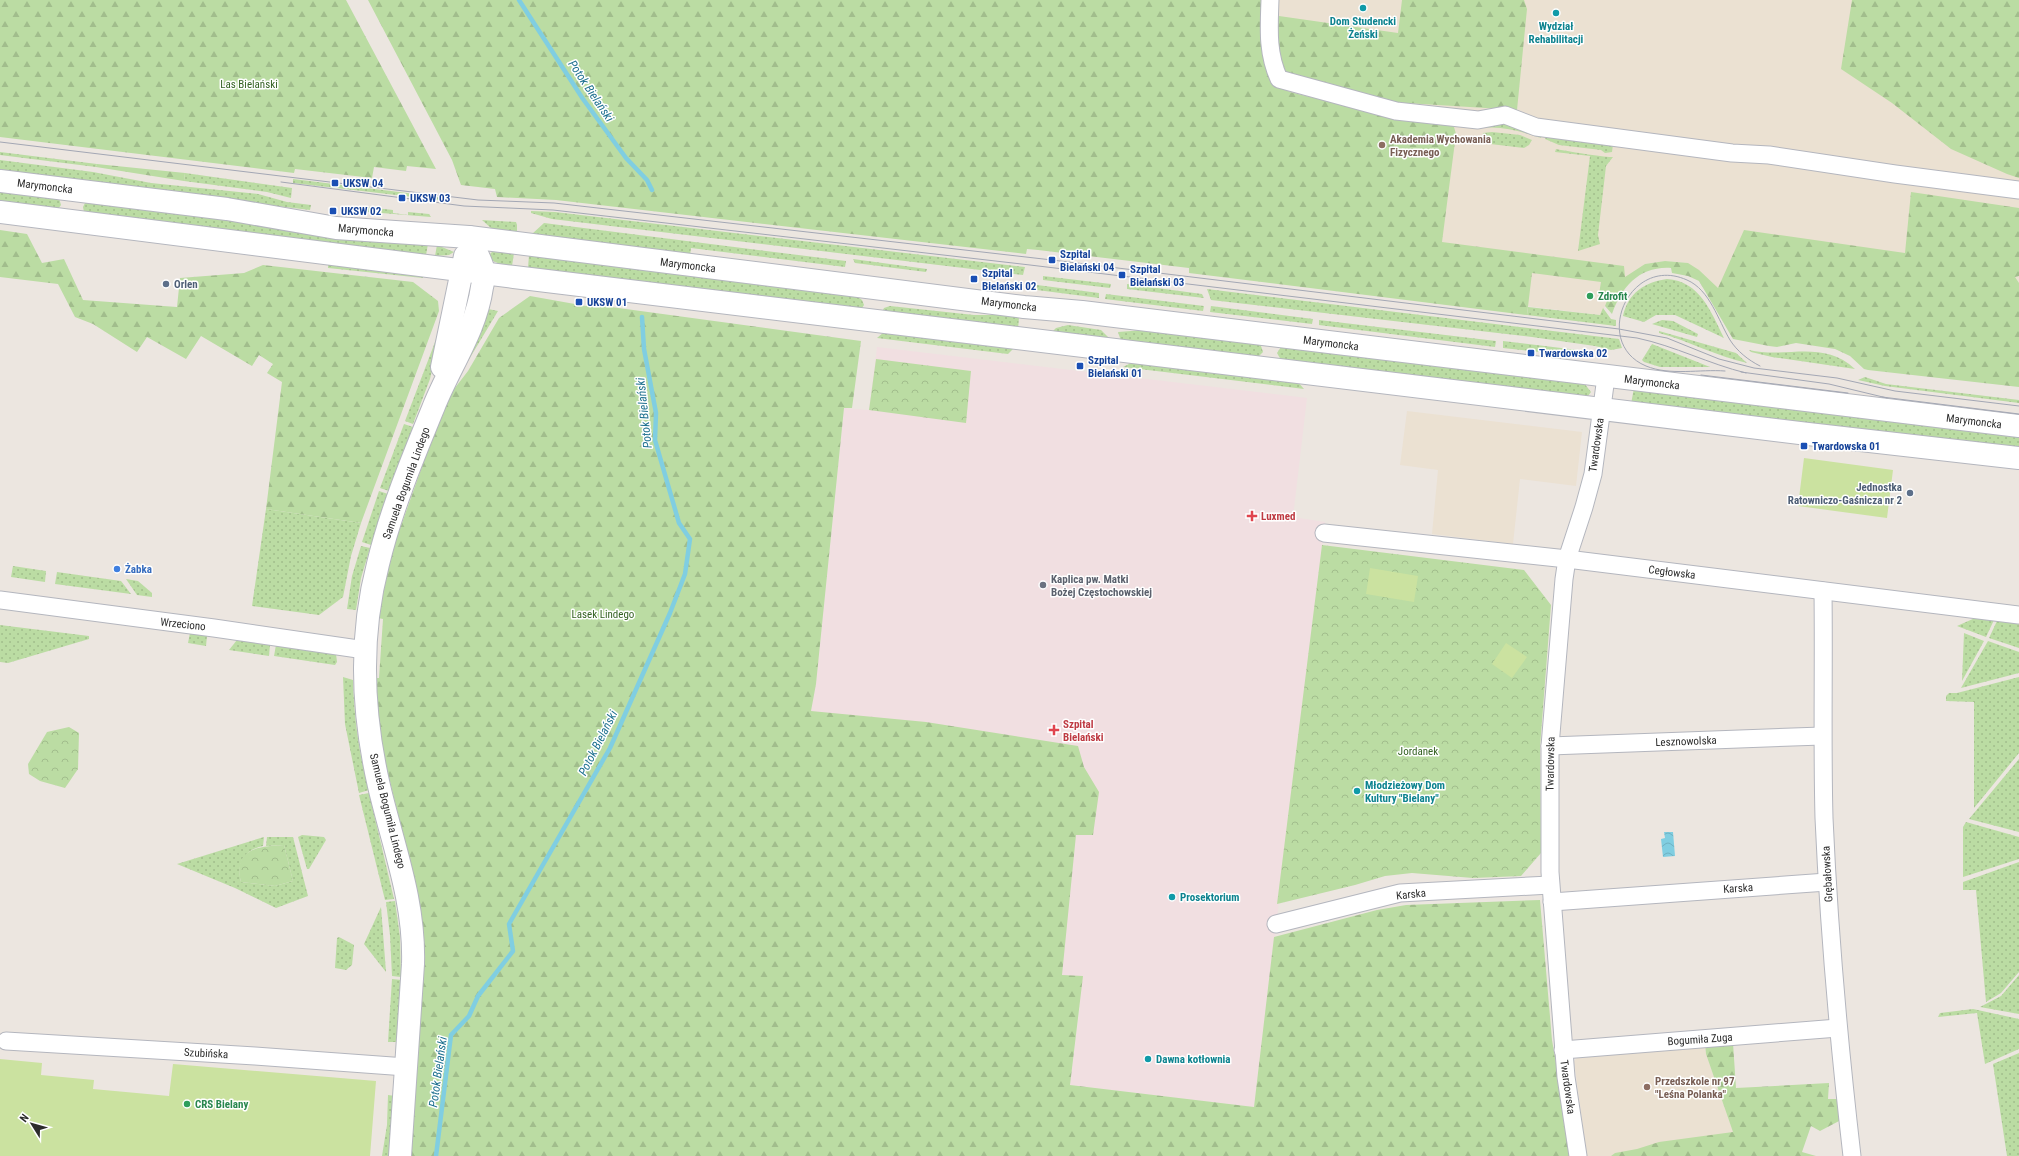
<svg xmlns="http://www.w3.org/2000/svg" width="2019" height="1156" viewBox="0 0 2019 1156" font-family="'Roboto Condensed',sans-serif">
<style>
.education{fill:#ebe1d2}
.medical{fill:#f1dfe1}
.grass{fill:url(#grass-dots)}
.forest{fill:url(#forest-firs)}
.park{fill:url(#park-crowns)}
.pitch{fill:#cbe2a0}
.water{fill:url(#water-waves)}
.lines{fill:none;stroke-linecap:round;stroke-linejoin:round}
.stream{stroke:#80cee1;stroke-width:4.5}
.street-casing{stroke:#b4b6be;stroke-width:19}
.secondary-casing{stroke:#b4b6be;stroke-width:24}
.street{stroke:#fff;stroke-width:17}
.secondary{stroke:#fff;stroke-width:22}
.tram{stroke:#a3a7b4;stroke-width:1}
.culture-dot{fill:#0f9aa8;stroke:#fff;stroke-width:1.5}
.education-dot{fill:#8d6e63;stroke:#fff;stroke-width:1.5}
.transit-dot{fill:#1a4fb4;stroke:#fff;stroke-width:1.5}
.service-dot{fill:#5c6f8a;stroke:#fff;stroke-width:1.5}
.leisure-dot{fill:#2e9e5b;stroke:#fff;stroke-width:1.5}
.health-dot{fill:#e0444e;stroke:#fff;stroke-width:1.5}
.shop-dot{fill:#3f7fe0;stroke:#fff;stroke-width:1.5}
.worship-dot{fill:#6b7280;stroke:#fff;stroke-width:1.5}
.labels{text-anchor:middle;stroke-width:3;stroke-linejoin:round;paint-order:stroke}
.culture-label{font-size:11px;font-weight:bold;fill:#0d838f;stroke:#fff;text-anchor:start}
.park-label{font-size:11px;fill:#356223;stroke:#fff}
.education-label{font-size:11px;font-weight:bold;fill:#785e54;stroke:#fff;text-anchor:start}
.transit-label{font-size:11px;font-weight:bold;fill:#164399;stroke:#fff;text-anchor:start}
.street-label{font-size:11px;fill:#2c2c2c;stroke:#fff}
.service-label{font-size:11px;font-weight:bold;fill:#4e5e75;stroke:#fff;text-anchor:start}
.leisure-label{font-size:11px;font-weight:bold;fill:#27864d;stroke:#fff;text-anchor:start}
.health-label{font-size:11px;font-weight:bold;fill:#be3a42;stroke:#fff;text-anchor:start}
.shop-label{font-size:11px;font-weight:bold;fill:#366cbe;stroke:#fff;text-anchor:start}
.worship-label{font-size:11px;font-weight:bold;fill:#5b616d;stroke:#fff;text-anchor:start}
.water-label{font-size:12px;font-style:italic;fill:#1d708f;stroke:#fff}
</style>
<defs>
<pattern id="grass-dots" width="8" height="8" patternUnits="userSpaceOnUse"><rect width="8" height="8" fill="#bbdca3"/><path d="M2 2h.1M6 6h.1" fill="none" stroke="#a1bd8c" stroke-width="1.8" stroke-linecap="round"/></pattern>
<pattern id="forest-firs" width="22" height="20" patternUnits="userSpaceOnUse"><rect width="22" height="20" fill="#bbdca3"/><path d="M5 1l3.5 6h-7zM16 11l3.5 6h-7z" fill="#a1bd8c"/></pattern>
<pattern id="park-crowns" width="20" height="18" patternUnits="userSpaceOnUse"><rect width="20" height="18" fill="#bbdca3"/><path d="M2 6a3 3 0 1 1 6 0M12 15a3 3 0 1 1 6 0" fill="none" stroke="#a1bd8c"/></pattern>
<pattern id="water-waves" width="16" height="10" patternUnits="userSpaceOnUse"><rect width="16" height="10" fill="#80cee1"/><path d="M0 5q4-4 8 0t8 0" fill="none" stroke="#6fb1c1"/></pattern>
</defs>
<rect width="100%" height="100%" fill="#ece6e0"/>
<!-- education -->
<g class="education">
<path d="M675 0H2019V366L1740 333 1687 263 1665 261 1645 264 1608 301 1600 315 1035 246Z"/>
<path d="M1407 411 1582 432 1576 486 1520 479 1513 544 1432 534 1438 470 1400 465Z"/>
<path d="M1705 1043 1706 1054 1737 1143 1739 1156H1587L1574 1061 1581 1054Z"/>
</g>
<!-- medical -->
<path class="medical" d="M877 347 1307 398 1293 517 1325 522 1254 1107 1070 1085 1080 1006 811 711 816 684 844 408 869 410Z"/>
<!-- grass -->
<g class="grass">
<path d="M1501 121 1542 134 1541 138C1523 132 1503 126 1484 128V124Z"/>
<path d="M1492 132 1520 135 1532 140 1529 145 1524 148 1482 143 1483 133Z"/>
<path d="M1547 135 1613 144 1612 152 1605 153 1601 150 1559 145 1545 139Z"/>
<path d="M1556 149C1567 151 1607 158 1613 157L1606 166 1598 235 1600 244 1578 251 1590 156 1555 152Z"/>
<path d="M0 152 97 164 96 167 0 155Z"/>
<path d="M0 160 93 172 151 183 258 194 287 202 311 205 310 210 0 172Z"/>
<path d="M185 173 292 188 291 198 267 192 184 181Z"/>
<path d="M293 179 440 197 439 200 293 183Z"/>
<path d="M0 188 59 198 61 205 58 209 0 204Z"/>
<path d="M86 201 428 244 426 255 84 212 83 207Z"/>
<path d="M366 207 393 210V213L408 215V212L429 214 431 217 369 212 366 211Z"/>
<path d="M531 211 555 212 1025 267 1023 275 552 219 531 213Z"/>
<path d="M482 220 516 222 517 225V233L492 229Z"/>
<path d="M544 223 846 261 845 267 691 248 690 256 532 234Z"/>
<path d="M437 245 454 252 449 255 435 256Z"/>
<path d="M492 252 514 253 512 266 500 264 491 260 489 255Z"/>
<path d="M529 255 855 295 862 300 864 305 862 308 528 268Z"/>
<path d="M853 259 927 269 926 272 855 263Z"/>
<path d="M328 264 423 275V278L328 268Z"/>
<path d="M1043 276 1111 284 1110 288 1043 280Z"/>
<path d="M1667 279C1700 281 1711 312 1724 338L1675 315H1656L1644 322 1623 316C1628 293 1645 282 1667 279Z"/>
<path d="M1127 284 1202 294 1204 298 1127 289Z"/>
<path d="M1037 285 1099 293V298L1037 290Z"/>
<path d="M1207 289 1619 339 1622 348 1611 350 1595 346 1532 337 1211 300Z"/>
<path d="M1106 294 1204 306 1203 311 1105 299Z"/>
<path d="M890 306 974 315H1008L1019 317 1018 330 882 312 884 308Z"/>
<path d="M1211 306 1313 319 1312 324 1210 312Z"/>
<path d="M1528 307 1600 315 1603 308 1611 319 1616 320V326L1527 315Z"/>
<path d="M488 309 498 311 459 376Z"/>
<path d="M1319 320 1496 341 1495 347 1319 325Z"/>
<path d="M1662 320 1673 321 1698 334 1697 337 1652 324Z"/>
<path d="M443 321 430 379 413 424 405 421Z"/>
<path d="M1068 325 1101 330 1110 339 1052 332 1056 328Z"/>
<path d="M1145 330 1260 343 1263 352 1257 358 1121 341 1118 332Z"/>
<path d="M1659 331 1736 353 1747 363C1716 356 1689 341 1659 333Z"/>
<path d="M884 332 1014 348 1008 354 877 338Z"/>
<path d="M1503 341 1586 351 1585 357 1503 348Z"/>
<path d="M1652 344 1710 367H1660L1644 362 1642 360Z"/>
<path d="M1281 347 1584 383 1591 392 1588 396 1281 360 1277 353Z"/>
<path d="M1749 350C1786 359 1823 339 1855 369L1772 357 1751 352Z"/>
<path d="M1133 362 1297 381 1304 389 1123 367Z"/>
<path d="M1865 377 1886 384 2019 400V403L1885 386 1858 380Z"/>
<path d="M1634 388 2019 434V449L1631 404Z"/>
<path d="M404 424 413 427 389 491 380 488Z"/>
<path d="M379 491 388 494 371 545 362 542Z"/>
<path d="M266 509 361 523 351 556 343 597 319 615 252 606Z"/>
<path d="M361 546 370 548 361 578 356 610 347 609 352 576Z"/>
<path d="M13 566 46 571 45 582 11 577Z"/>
<path d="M57 572 121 581 131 594 55 584Z"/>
<path d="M126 579 138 581 152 593V597L137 595Z"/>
<path d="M1975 618 1994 620 1986 637 1957 626Z"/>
<path d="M1997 621 2019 623V648L1989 638Z"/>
<path d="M0 625 89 636V639L8 663 0 662Z"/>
<path d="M190 633 207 636 206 646 188 643Z"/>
<path d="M1964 633 1984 641 1962 681Z"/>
<path d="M237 640 270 645 269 656 229 650Z"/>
<path d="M1988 641 2019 652V673L1961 688Z"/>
<path d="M276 645 336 654 337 662 335 665 274 656Z"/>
<path d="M343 677 353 680C354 718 359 754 369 790L359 793 345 724Z"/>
<path d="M2019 677V753L1974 808V702L1946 701V696L1949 693H1957Z"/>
<path d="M2019 759V832L1969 819Z"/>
<path d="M369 793 394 899 385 900 359 795Z"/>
<path d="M1966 822 2019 837V859L1963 877V827Z"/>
<path d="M302 835 324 837 326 840 309 869H307L298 837Z"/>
<path d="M264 837 263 846C244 850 236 863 241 882L275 886 293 881 284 845 266 846 267 837H293L308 896 276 908 235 888 177 864Z"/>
<path d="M2019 862V972L2001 993 1986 1002 1976 890H1963V882Z"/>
<path d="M395 901 400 937 401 977 392 976 390 935 386 902Z"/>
<path d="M381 907 386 972 364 944Z"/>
<path d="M339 937 354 945 352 965 346 970 335 968 337 938Z"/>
<path d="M2019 975V1014L1980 1007 2001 996Z"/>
<path d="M392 979 401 980 398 1042H388Z"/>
<path d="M1973 1009 2019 1019V1049L1985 1064 1977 1013 1938 1017 1940 1013Z"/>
<path d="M2019 1053V1156H2007L1993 1064Z"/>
<path d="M388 1095 395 1096V1156H382L387 1125Z"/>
</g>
<!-- forest -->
<g class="forest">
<path d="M0 0H346L436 169 407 166 406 171 374 167 372 178 295 169 294 173 0 137Z"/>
<path d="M368 0H1263L1271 81 1290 92 1391 117 1448 123 1454 127 1456 134 1442 242 1624 266 1625 277 1645 264 1665 261 1688 263 1699 270 1718 288 1744 230 1905 253 1911 192 2019 208V276L2015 277 2019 283V387L1868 370 1864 369 1850 356 1835 349 1796 343 1777 347 1769 346 1733 339 1699 281 1688 276 1672 273 1671 268C1640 266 1622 286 1612 314L1605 306 1607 301 1598 300 1601 282 1532 273 1527 315 1189 273V268L1038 250 1027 249 1026 254 556 200 497 197 495 189 461 185 452 160Z"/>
<path d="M1402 0H1524L1527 9 1517 110 1390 102 1285 72C1278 53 1275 36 1279 16L1398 33Z"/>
<path d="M1852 0H2019V178L2007 174 1951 149 1892 103 1841 69Z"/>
<path d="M97 164 185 173 184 181 96 167Z"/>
<path d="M0 230 27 234 42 263 64 259 83 300 177 307 180 278 244 273 263 265 413 282 438 301 439 311 361 523 266 509 282 382 267 373 273 364 259 355 252 366 201 336 186 359 147 337 137 352 93 324 75 317 58 284 0 277Z"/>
<path d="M530 296 586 306 589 304 861 341 852 408H844L816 684 811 711 926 722 1078 746 1084 767 1099 792 1093 835H1076L1062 975 1083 976 1070 1085 1254 1107 1274 937 1377 910 1406 905 1540 900 1552 1040 1572 1156H408L422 992 423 959 410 863 382 749 374 678H379L383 619 378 618 390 561 397 537 429 447 451 393 468 371 499 318Z"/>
<path d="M1705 1043H1733L1736 1088 1829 1083 1828 1099H1838L1841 1120 1820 1131 1811 1126 1802 1152 1816 1156H1611L1615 1153 1637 1149 1659 1142 1733 1132 1706 1054Z"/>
</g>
<!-- park -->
<g class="park">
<path d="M876 359 971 371 966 423 869 410Z"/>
<path d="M1322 545 1524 570 1551 605 1540 747 1541 853 1521 876 1473 878 1412 873 1385 876 1355 885 1277 904Z"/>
<path d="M69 727 79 733 78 769 65 788 40 781 29 774 28 764 47 732Z"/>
<path d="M284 845 293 881 275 886 241 882C232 849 259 846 284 845Z"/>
</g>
<!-- pitch -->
<g class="pitch">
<path d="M1804 458 1893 470 1887 518 1798 506Z"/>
<path d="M1370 568 1418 576 1414 602 1366 594Z"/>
<path d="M1506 643 1527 657 1512 678 1492 664Z"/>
<path d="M0 1059 42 1063 41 1075 94 1080 93 1089 169 1096 173 1064 376 1081 370 1156H0Z"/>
</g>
<!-- water -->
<path class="water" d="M1664 832H1673L1675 856 1663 857 1661 839 1665 838Z"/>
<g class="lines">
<!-- stream -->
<g class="stream">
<path d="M519 0 583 99 626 158 647 180 652 190"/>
<path d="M436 1156 451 1035 469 1016 478 996 513 951 509 924 610 748 670 613 685 574 690 539 679 523 655 440 656 413 644 349 642 317"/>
</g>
<!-- street casing -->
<g class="street-casing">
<g id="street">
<path d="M1270 0C1269 28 1267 53 1279 79L1396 111 1478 120 1505 115 1536 127 1732 153 1769 155 1895 174 2019 190"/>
<path d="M1324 533 1567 559 2019 615"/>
<path d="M1823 591C1824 666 1822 742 1824 818 1829 931 1839 1044 1852 1156"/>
<path d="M0 600 214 628 365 650"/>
<path d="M1550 746 1822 736"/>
<path d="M1552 902 1827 882"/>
<path d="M1276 924 1400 893 1550 885"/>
<path d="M6 1041 255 1056 406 1067"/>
<path d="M1563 1050 1838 1028"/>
<path d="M1578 1156 1566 1077 1550 872V746L1564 579 1567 559 1584 507 1593 474 1606 377"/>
</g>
</g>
<!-- secondary casing -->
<g class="secondary-casing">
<g id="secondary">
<path d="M0 181 227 209 336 228 469 237 1024 307 1082 312 2019 426"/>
<path d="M0 212 514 277 1808 434 2019 458"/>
<path d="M442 367 465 256"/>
<path d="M400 1156 413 964C415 901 393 846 379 786 362 712 359 637 378 564 391 510 413 457 434 406 450 366 476 330 482 287 483 283 485 276 484 272 482 261 474 248 469 237"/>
</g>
</g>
<!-- street -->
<use href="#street" class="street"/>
<!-- secondary -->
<use href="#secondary" class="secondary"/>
<!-- tram -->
<g class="tram">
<path d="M0 142 478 200 554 203 1052 260 1619 329 1667 338 1719 359 1754 368 1837 378 1895 391 2019 406"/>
<path d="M281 182 464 206 553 210 1030 265 1637 338C1675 346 1709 364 1746 373"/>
<path d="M1725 371C1700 369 1670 376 1646 366 1591 343 1629 254 1687 280 1710 290 1718 320 1730 340 1737 351 1748 360 1760 366"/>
<path d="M1741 372 1829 384 1887 398"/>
<path d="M1701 375 1848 393"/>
<path d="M1882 397 2019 414"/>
</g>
</g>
<!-- markers -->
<g class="culture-dot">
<circle cx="1363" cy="8" r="4"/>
<circle cx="1556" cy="13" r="4"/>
<circle cx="1357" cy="791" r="4"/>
<circle cx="1172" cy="897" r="4"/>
<circle cx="1148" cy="1059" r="4"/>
</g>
<g class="education-dot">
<circle cx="1382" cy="145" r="4"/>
<circle cx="1647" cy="1087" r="4"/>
</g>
<g class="transit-dot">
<rect x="331" y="179" width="8" height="8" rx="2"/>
<rect x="398" y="194" width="8" height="8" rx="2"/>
<rect x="329" y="207" width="8" height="8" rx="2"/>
<rect x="1048" y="256" width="8" height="8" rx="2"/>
<rect x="1118" y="271" width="8" height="8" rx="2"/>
<rect x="970" y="275" width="8" height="8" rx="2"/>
<rect x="575" y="298" width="8" height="8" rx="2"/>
<rect x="1527" y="349" width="8" height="8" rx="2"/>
<rect x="1076" y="362" width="8" height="8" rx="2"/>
<rect x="1800" y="442" width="8" height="8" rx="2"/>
</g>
<g class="service-dot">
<circle cx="166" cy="284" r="4"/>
<circle cx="1910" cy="493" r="4"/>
</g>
<g class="leisure-dot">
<circle cx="1590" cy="296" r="4"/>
<circle cx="187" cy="1104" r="4"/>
</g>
<g class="health-dot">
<path d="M1250 510h4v4h4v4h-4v4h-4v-4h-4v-4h4z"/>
<path d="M1052 724h4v4h4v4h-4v4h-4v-4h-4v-4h4z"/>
</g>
<circle class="shop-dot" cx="117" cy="569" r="4"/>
<circle class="worship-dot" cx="1043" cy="585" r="4"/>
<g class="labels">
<!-- culture labels -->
<g class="culture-label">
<text x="1363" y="25" text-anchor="middle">Dom Studencki<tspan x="1363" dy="13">Żeński</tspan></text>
<text x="1556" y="30" text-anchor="middle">Wydział<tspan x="1556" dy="13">Rehabilitacji</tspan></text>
<text x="1365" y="789">Młodzieżowy Dom<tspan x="1365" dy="13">Kultury "Bielany"</tspan></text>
<text x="1180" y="901">Prosektorium</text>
<text x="1156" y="1063">Dawna kotłownia</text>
</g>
<!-- park labels -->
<g class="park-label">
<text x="249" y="88">Las Bielański</text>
<text x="603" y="618">Lasek Lindego</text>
<text x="1418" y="755">Jordanek</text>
</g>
<!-- education labels -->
<g class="education-label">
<text x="1390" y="143">Akademia Wychowania<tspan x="1390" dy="13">Fizycznego</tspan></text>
<text x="1655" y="1085">Przedszkole nr 97<tspan x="1655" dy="13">"Leśna Polanka"</tspan></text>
</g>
<!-- transit labels -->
<g class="transit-label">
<text x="343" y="187">UKSW 04</text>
<text x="410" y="202">UKSW 03</text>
<text x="341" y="215">UKSW 02</text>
<text x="1060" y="258">Szpital<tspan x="1060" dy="13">Bielański 04</tspan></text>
<text x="1130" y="273">Szpital<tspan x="1130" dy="13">Bielański 03</tspan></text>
<text x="982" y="277">Szpital<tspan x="982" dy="13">Bielański 02</tspan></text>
<text x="587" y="306">UKSW 01</text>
<text x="1539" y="357">Twardowska 02</text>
<text x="1088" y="364">Szpital<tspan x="1088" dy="13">Bielański 01</tspan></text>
<text x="1812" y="450">Twardowska 01</text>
</g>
<!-- street labels -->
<g class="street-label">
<text transform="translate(45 186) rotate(7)" y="4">Marymoncka</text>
<text transform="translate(366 230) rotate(5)" y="4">Marymoncka</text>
<text transform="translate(688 265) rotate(7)" y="4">Marymoncka</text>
<text transform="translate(1009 304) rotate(7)" y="4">Marymoncka</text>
<text transform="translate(1331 343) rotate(7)" y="4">Marymoncka</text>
<text transform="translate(1652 382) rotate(7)" y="4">Marymoncka</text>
<text transform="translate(1974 421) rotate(7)" y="4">Marymoncka</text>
<text transform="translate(1596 445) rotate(-82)" y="4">Twardowska</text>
<text transform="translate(406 483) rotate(-70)" y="4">Samuela Bogumiła Lindego</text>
<text transform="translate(1672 572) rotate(7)" y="4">Cegłowska</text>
<text transform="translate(183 624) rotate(6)" y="4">Wrzeciono</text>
<text transform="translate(1686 741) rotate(-2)" y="4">Lesznowolska</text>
<text transform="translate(1550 764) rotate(-89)" y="4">Twardowska</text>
<text transform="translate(388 811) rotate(76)" y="4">Samuela Bogumiła Lindego</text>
<text transform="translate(1827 874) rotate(-93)" y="4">Grębałowska</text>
<text transform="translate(1738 888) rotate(-4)" y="4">Karska</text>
<text transform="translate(1411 894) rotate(-6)" y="4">Karska</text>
<text transform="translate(1700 1039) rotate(-4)" y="4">Bogumiła Zuga</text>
<text transform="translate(206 1053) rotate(3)" y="4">Szubińska</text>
<text transform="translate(1568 1087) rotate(82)" y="4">Twardowska</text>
</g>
<!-- service labels -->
<g class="service-label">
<text x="174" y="288">Orlen</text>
<text x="1902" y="491" text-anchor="end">Jednostka<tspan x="1902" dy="13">Ratowniczo-Gaśnicza nr 2</tspan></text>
</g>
<!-- leisure labels -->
<g class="leisure-label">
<text x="1598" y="300">Zdrofit</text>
<text x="195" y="1108">CRS Bielany</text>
</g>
<!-- health labels -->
<g class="health-label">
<text x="1261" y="520">Luxmed</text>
<text x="1063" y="728">Szpital<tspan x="1063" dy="13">Bielański</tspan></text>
</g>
<!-- shop labels -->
<g class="shop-label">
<text x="125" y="573">Żabka</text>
</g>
<!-- worship labels -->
<g class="worship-label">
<text x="1051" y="583">Kaplica pw. Matki<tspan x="1051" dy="13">Bożej Częstochowskiej</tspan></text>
</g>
<!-- water labels -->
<g class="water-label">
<text transform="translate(591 91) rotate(56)" y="4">Potok Bielański</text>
<text transform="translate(644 413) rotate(-96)" y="4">Potok Bielański</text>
<text transform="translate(598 743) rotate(-63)" y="4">Potok Bielański</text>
<text transform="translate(438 1072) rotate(-82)" y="4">Potok Bielański</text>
</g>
</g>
<!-- north arrow -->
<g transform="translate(32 1124) rotate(307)" stroke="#ffffff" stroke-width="3" paint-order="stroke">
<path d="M0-3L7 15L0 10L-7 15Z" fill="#2c2c2c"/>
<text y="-6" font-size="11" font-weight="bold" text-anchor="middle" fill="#2c2c2c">N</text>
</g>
</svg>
